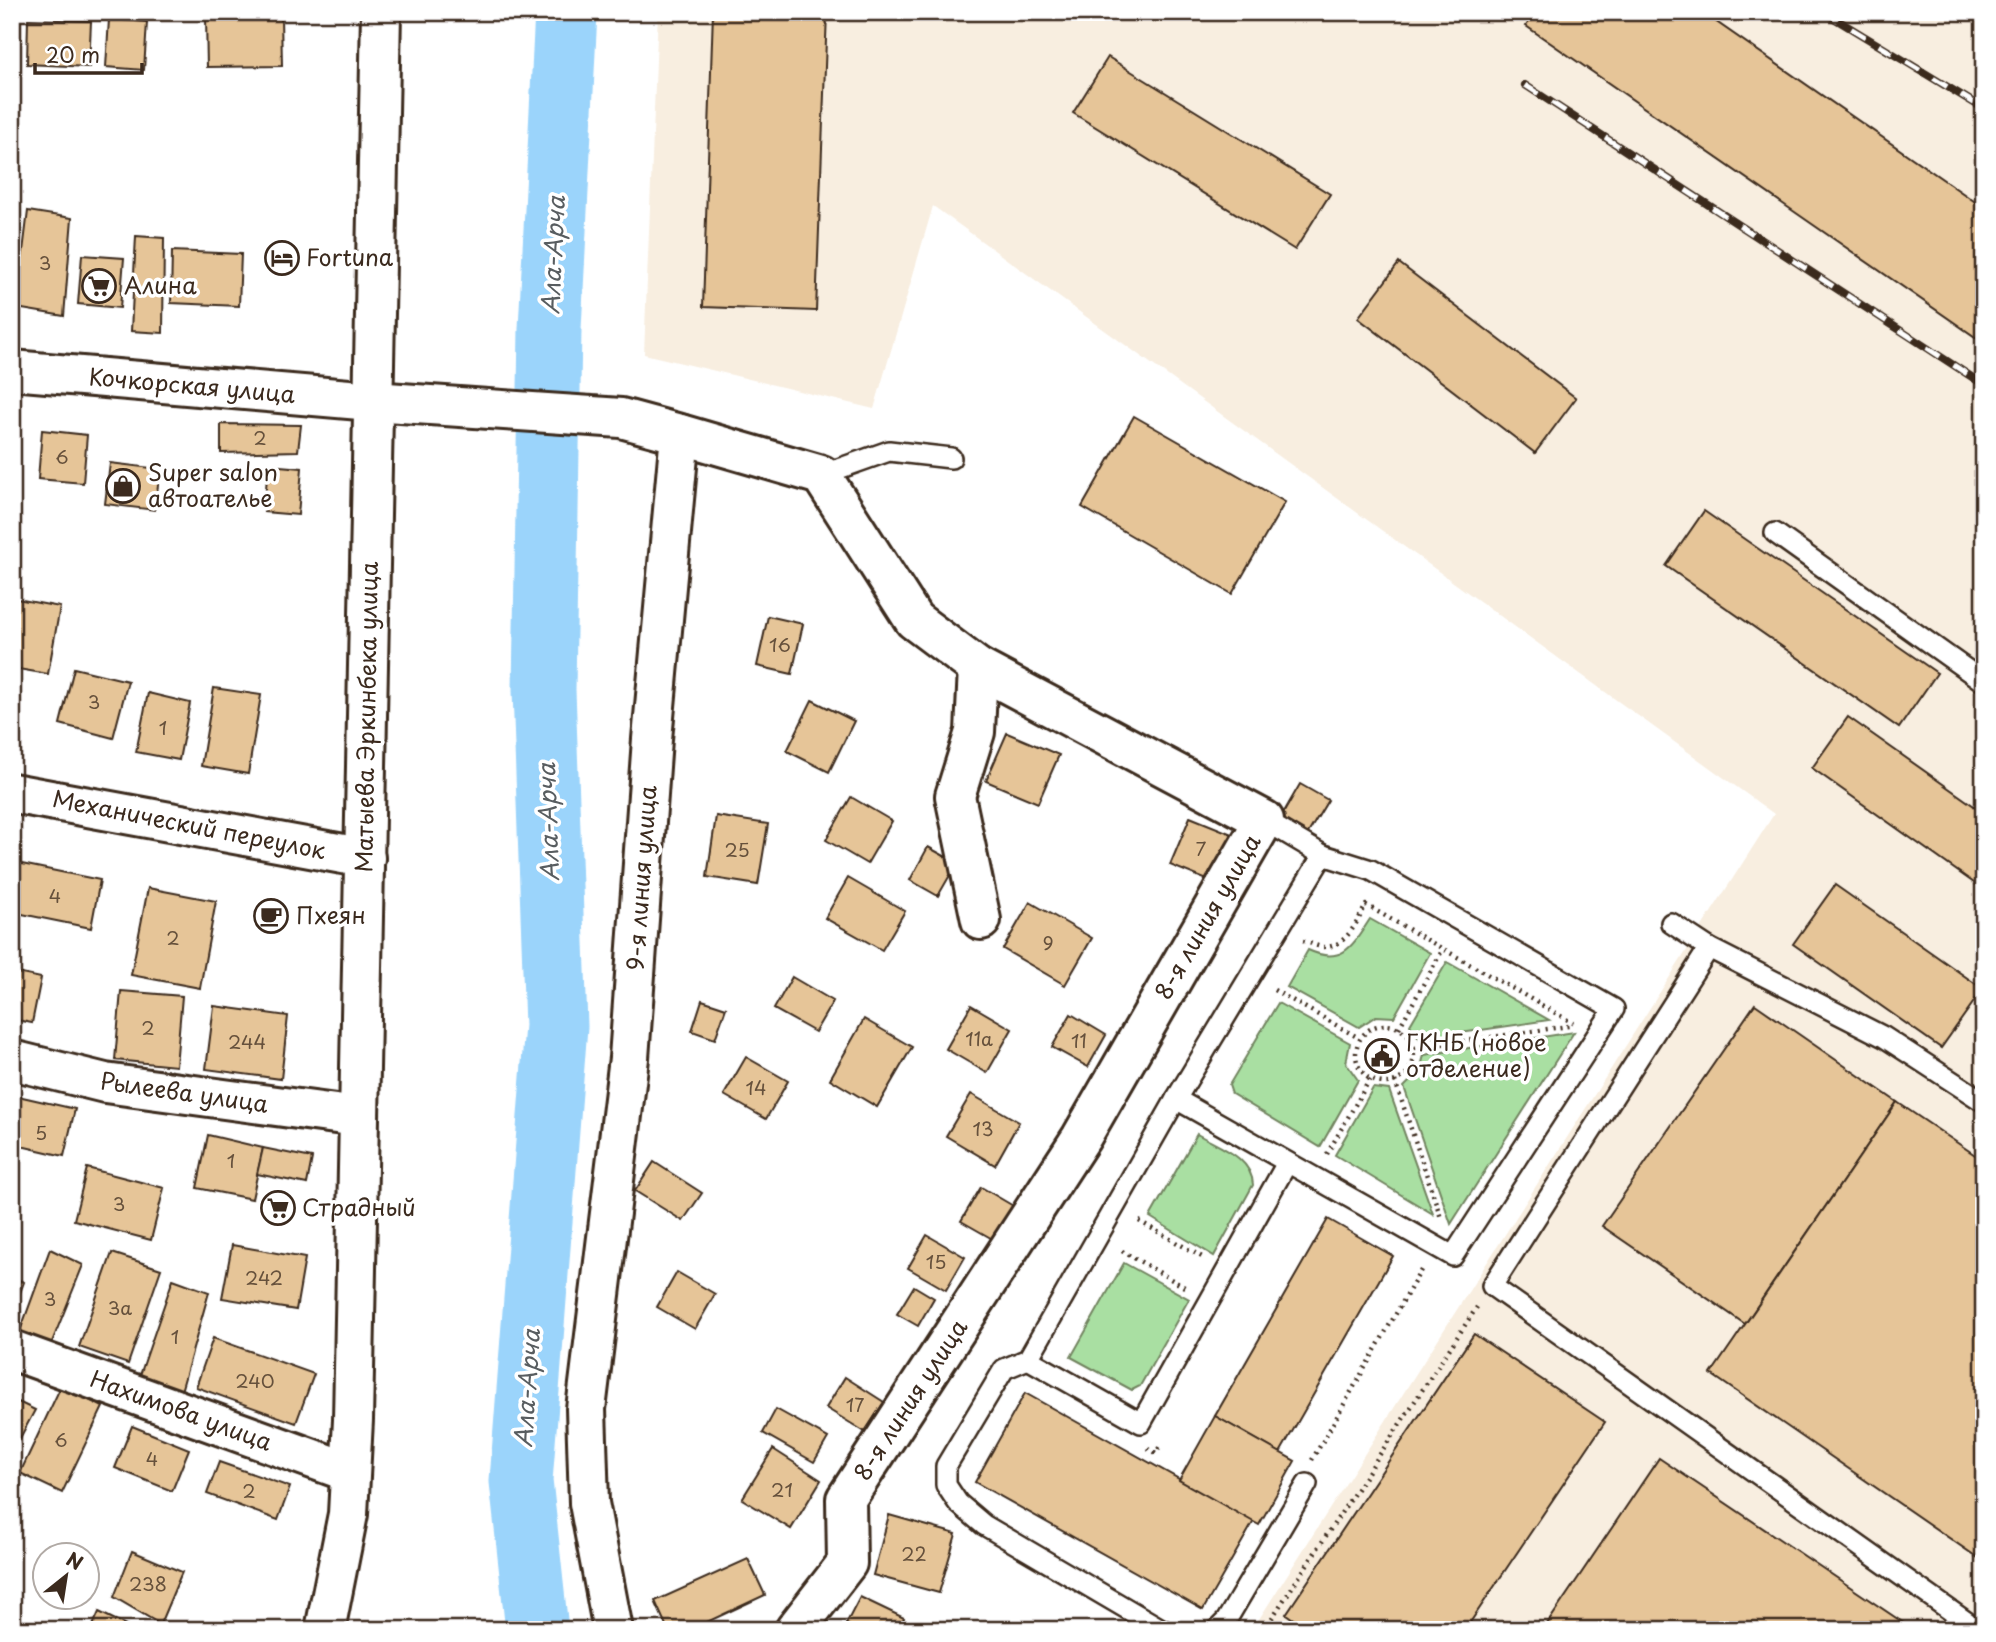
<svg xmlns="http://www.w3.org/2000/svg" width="1996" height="1642" viewBox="0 0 1996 1642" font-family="'Playpen Sans',sans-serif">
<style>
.built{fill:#f8eee0}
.green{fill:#a9dfa2;stroke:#728460;stroke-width:2}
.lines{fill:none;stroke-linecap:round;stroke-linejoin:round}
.river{stroke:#9bd4fb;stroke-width:63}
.building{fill:#e6c598;stroke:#3b2a1e;stroke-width:2}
.service-casing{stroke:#3b2a1e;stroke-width:24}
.minor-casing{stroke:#3b2a1e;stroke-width:44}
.secondary-casing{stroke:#3b2a1e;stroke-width:44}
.path{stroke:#3b2a1e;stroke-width:4.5;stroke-dasharray:2 5;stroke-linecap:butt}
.service{stroke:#fff;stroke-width:19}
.minor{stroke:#fff;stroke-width:38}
.secondary{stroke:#fff;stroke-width:38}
.rail-casing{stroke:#3b2a1e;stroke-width:8}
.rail{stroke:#fff;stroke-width:5;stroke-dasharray:16;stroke-linecap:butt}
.labels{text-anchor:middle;stroke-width:7;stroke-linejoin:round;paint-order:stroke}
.number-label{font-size:19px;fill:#66513c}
.poi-label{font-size:23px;fill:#3b2a1e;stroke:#fff;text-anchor:start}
.street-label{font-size:23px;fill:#3b2a1e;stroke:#fff}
.water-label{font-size:24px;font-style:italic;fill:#585d60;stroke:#fff}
</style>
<rect width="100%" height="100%" fill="#fff"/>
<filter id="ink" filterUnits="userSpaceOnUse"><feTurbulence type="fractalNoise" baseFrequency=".0143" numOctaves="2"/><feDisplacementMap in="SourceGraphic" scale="14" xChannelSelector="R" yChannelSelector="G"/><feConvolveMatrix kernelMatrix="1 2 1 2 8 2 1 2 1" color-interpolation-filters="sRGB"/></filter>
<g filter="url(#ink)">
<!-- built -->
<path class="built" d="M658 12H1984V1630H1252L1774 814 933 206 874 409 644 354Z"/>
<!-- green -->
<g class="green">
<path d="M1370 919 1430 953 1394 1017 1376 1016 1359 1027 1287 987 1308 950C1343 966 1353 945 1370 919Z"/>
<path d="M1447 962 1549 1020 1420 1039 1410 1025Z"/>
<path d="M1278 1003 1350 1043 1346 1063 1358 1080 1320 1147 1232 1094 1229 1085Z"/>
<path d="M1574 1032 1451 1224 1404 1087 1420 1071 1424 1055Z"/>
<path d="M1373 1088 1389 1090 1433 1214 1335 1155Z"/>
<path d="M1197 1134C1219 1147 1252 1157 1253 1185L1214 1256 1150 1217Z"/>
<path d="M1124 1263 1189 1299 1140 1386 1132 1390 1071 1357Z"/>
</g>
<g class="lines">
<!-- river -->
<path class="river" d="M537 1630 521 1481 556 1026 544 690 550 329 566 12"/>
</g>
<!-- building -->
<g class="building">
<path d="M12 12H15L14 65H12Z"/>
<path d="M713 12H827L816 311 703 307Z"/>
<path d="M1536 12H1702L1984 208V343L1526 26Z"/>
<path d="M281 16 282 66 207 67 206 18Z"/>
<path d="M28 19 91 21 89 67 27 64Z"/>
<path d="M109 19 147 22 144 70 106 67Z"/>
<path d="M1108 57 1330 194 1295 250 1073 113Z"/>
<path d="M28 211 72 218 64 316 16 308Z"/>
<path d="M12 221 16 222 12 259Z"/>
<path d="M136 236 164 238 163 333 131 331Z"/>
<path d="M172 251 241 254 239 306 171 303Z"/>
<path d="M82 255 124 258 120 308 78 304Z"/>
<path d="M1399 263 1576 398 1535 453 1358 318Z"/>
<path d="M1134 416 1285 502 1232 594 1082 507Z"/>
<path d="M221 424 301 425 298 451 221 453Z"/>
<path d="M42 430 87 435 83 483 38 479Z"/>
<path d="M110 463 160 469 155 510 105 504Z"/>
<path d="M268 465 302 468 298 515 264 512Z"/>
<path d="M1704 511 1937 673 1899 728 1666 566Z"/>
<path d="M17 599 60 607 48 674 12 668V628Z"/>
<path d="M768 616 803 624 792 674 757 666Z"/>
<path d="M74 668 128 681 113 738 60 724Z"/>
<path d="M214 688 261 695 248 774 201 766Z"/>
<path d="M148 693 190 703 179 760 136 752Z"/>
<path d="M812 700 854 721 829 772 787 751Z"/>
<path d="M1848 717 1984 813V890L1812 768Z"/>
<path d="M1007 733 1059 755 1038 803 986 781Z"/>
<path d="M1300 784 1328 800 1307 835 1280 819Z"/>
<path d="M851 797 892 821 867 864 826 840Z"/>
<path d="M716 816 768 824 758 885 707 877Z"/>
<path d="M1190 817 1232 834 1212 882 1170 865Z"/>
<path d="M928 847 957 863 938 896 910 880Z"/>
<path d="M12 862 100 880 91 928 12 912Z"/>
<path d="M848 878 905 911 882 950 825 918Z"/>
<path d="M1835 885 1983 989 1941 1048 1793 944Z"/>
<path d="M148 888 216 901 200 988 131 975Z"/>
<path d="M1030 902 1092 938 1065 985 1003 949Z"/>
<path d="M12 972 41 978 32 1023 12 1019Z"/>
<path d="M792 977 833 1001 815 1032 774 1009Z"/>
<path d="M121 991 182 996 176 1066 115 1060Z"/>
<path d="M702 1000 726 1008 715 1039 692 1031Z"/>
<path d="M1755 1004 1897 1102 1745 1324 1602 1226Z"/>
<path d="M971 1005 1012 1029 987 1073 946 1049Z"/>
<path d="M214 1006 288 1016 281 1079 206 1069Z"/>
<path d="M1071 1014 1106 1035 1088 1067 1052 1047Z"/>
<path d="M864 1019 912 1047 877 1107 830 1079Z"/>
<path d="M746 1057 788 1081 766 1119 724 1095Z"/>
<path d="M971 1094 1019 1122 995 1165 946 1136Z"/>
<path d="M18 1096 75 1109 64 1156 12 1144V1123Z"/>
<path d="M1897 1102 1984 1161V1562L1711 1374Z"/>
<path d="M208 1135 263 1148 252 1199 197 1188Z"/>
<path d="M263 1148 312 1158 307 1184 257 1174Z"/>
<path d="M654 1162 702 1193 683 1221 635 1191Z"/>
<path d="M87 1168 164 1188 151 1240 74 1220Z"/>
<path d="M981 1187 1015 1207 996 1241 961 1221Z"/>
<path d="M1328 1219 1393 1256 1280 1453 1215 1416Z"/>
<path d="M927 1235 965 1257 946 1290 908 1268Z"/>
<path d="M232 1245 305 1258 296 1310 222 1298Z"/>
<path d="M50 1249 83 1265 50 1347 19 1334Z"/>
<path d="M112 1253 161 1269 128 1364 79 1347Z"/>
<path d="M677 1272 715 1294 695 1329 657 1307Z"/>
<path d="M12 1277 24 1282 12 1314Z"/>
<path d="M173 1279 209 1292 180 1395 138 1381Z"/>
<path d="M914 1286 934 1298 918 1326 897 1314Z"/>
<path d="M1474 1334 1605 1422 1465 1630H1309L1286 1614Z"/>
<path d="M213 1338 314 1374 296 1423 196 1387Z"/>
<path d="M845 1377 884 1402 865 1432 826 1408Z"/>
<path d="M61 1386 103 1407 62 1493 20 1473Z"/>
<path d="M1025 1393 1254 1521 1203 1610 975 1482Z"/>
<path d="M12 1399 35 1410 12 1453Z"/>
<path d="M776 1409 828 1438 814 1462 763 1433Z"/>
<path d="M1215 1416 1295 1461 1259 1525 1179 1480Z"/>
<path d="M132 1426 189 1449 172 1491 115 1468Z"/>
<path d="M773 1449 821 1480 791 1529 742 1499Z"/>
<path d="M1659 1458 1914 1630H1543Z"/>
<path d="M219 1462 290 1487 278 1520 207 1494Z"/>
<path d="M889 1515 956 1534 939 1593 873 1575Z"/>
<path d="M132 1551 182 1572 160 1624 114 1597Z"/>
<path d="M748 1559 765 1595 690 1630H668L655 1601Z"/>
<path d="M860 1597 904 1618 899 1630H858L846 1624Z"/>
<path d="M99 1612 136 1630H91Z"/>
</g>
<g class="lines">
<!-- service casing -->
<g class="service-casing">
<g id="service">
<path d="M821 475 889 451 951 458"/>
<path d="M1775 533 1984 682"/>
<path d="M1671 923 1709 948"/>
<path d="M1176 1099 1453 1256 1614 1009 1371 870 1323 855 1264 820"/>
<path d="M1028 1359 1141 1423 1287 1163"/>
<path d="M1163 1630 984 1525 958 1503 946 1485V1466L1004 1369 1028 1359 1176 1099 1323 855"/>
<path d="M1217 1630 1226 1621 1307 1484"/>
<path d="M1978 1630 1492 1286 1709 948 1884 1037 1984 1102"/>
</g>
</g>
<!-- minor casing -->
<g class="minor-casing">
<g id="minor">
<path d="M12 370 372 401 621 418 680 434 652 739 629 1058 586 1409 589 1503 613 1630"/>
<path d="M680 434 821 475 914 620 978 668 1264 820 1081 1138 846 1499 847 1563 795 1630"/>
<path d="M978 668 975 732 955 796 981 920"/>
<path d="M12 793 365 858"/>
<path d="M12 1060 105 1083 358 1117"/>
<path d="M12 1350 349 1472"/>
</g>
</g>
<!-- secondary casing -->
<g class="secondary-casing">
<path id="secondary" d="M325 1630 348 1514 353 1420 381 12"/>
</g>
<!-- path -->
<g class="path">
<path d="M1303 941C1309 942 1317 947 1324 947 1346 947 1357 922 1366 905L1573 1023"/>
<path d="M1274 990 1359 1038"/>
<circle cx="1385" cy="1054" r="29"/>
<path d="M1399 1028 1443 949"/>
<path d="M1414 1048 1569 1026"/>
<path d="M1395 1081 1441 1218"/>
<path d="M1327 1154 1370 1079"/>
<path d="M1139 1221 1202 1257"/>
<path d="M1122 1251 1188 1289"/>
<path d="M1148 1448 1156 1453 1161 1444"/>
<path d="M1312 1460 1421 1270"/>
<path d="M1264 1630 1477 1307"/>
</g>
<!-- service -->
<use href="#service" class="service"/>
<!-- minor -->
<use href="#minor" class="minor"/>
<!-- secondary -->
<use href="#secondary" class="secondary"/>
<!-- rail casing -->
<g class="rail-casing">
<g id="rail">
<path d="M1824 12 1984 109"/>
<path d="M1525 85 1984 385"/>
</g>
</g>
<!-- rail -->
<use href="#rail" class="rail"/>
</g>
</g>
<!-- icons -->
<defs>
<g id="hotel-ring" transform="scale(1.75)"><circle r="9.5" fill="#fff" stroke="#3b2a1e" stroke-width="1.5"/><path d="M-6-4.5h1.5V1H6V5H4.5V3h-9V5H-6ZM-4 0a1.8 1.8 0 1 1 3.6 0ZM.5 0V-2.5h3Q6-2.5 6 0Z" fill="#3b2a1e"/></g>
<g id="supermarket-ring" transform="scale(1.75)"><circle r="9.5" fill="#fff" stroke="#3b2a1e" stroke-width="1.5"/><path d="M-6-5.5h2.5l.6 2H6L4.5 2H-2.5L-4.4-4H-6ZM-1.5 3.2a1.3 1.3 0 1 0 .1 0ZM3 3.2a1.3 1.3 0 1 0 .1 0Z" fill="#3b2a1e"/></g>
<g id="shop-ring" transform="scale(1.75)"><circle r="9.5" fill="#fff" stroke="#3b2a1e" stroke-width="1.5"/><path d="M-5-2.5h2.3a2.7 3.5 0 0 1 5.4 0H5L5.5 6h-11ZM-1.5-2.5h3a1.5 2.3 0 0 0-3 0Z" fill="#3b2a1e"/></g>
<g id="cafe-ring" transform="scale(1.75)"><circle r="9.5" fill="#fff" stroke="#3b2a1e" stroke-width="1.5"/><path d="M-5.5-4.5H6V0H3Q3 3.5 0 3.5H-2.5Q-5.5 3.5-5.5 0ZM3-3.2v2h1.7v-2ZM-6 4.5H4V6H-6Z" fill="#3b2a1e"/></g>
<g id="civic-ring" transform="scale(1.75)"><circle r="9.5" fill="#fff" stroke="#3b2a1e" stroke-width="1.5"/><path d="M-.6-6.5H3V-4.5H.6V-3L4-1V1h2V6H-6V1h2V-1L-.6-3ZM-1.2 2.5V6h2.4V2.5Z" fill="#3b2a1e"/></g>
</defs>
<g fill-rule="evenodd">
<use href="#hotel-ring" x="282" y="258"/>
<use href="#supermarket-ring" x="99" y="286"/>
<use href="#shop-ring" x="123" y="486"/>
<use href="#cafe-ring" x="271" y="916"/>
<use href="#civic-ring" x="1382" y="1056"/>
<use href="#supermarket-ring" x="278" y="1208"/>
</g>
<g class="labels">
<!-- number labels -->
<g class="number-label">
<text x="45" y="270">3</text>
<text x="260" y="445">2</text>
<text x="62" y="464">6</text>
<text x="780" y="652">16</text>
<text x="94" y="709">3</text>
<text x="163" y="735">1</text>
<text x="1201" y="856">7</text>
<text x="737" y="857">25</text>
<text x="55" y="903">4</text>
<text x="173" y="945">2</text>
<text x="1048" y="950">9</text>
<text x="148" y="1035">2</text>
<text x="979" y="1046">11a</text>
<text x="1079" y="1048">11</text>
<text x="247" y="1049">244</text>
<text x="756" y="1095">14</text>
<text x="983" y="1136">13</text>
<text x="41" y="1140">5</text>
<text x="231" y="1168">1</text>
<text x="119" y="1211">3</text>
<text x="936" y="1269">15</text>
<text x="264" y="1285">242</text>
<text x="50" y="1306">3</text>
<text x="120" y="1315">3a</text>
<text x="175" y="1344">1</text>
<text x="255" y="1388">240</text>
<text x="855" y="1412">17</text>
<text x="61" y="1447">6</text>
<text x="152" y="1466">4</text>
<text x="782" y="1497">21</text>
<text x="249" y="1498">2</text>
<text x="914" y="1561">22</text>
<text x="148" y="1591">238</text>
</g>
<!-- poi labels -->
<g class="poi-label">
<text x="306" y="266">Fortuna</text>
<text x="124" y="294">Алина</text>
<text x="148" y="481">Super salon<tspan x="148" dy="26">автоателье</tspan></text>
<text x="296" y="924">Пхеян</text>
<text x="1406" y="1051">ГКНБ (новое<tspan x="1406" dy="26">отделение)</tspan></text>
<text x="302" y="1216">Страдный</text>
</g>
<!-- street labels -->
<g class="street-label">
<text transform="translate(192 386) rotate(5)" y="8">Кочкорская улица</text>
<text transform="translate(367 717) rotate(-89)" y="8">Матыева Эркинбека улица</text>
<text transform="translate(189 825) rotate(11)" y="8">Механический переулок</text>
<text transform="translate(642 878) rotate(-86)" y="8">9-я линия улица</text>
<text transform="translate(1208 917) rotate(-60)" y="8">8-я линия улица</text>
<text transform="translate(184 1093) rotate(8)" y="8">Рылеева улица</text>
<text transform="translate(911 1400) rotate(-57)" y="8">8-я линия улица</text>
<text transform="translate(181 1411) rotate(20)" y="8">Нахимова улица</text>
</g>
<!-- water labels -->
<g class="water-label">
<text transform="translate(554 255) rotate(-87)" y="8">Ала-Арча</text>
<text transform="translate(549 822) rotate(-92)" y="8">Ала-Арча</text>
<text transform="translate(528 1388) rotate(-86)" y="8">Ала-Арча</text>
</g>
</g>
<!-- margin -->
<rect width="1996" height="1642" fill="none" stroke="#fff" stroke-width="42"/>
<rect x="21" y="21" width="1954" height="1600" fill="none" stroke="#3b2a1e" stroke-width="2.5" filter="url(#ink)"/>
<!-- north arrow -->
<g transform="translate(66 1576) rotate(30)"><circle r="33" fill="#ffffff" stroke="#b1aaa5" stroke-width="2"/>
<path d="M0-5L12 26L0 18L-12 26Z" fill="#3b2a1e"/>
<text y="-10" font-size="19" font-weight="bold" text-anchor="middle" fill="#3b2a1e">N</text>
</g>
<!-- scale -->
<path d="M35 63v10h107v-10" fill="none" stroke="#3b2a1e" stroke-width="3.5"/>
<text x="46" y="63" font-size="21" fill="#3b2a1e" stroke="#ffffff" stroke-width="5" paint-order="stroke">20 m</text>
</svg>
